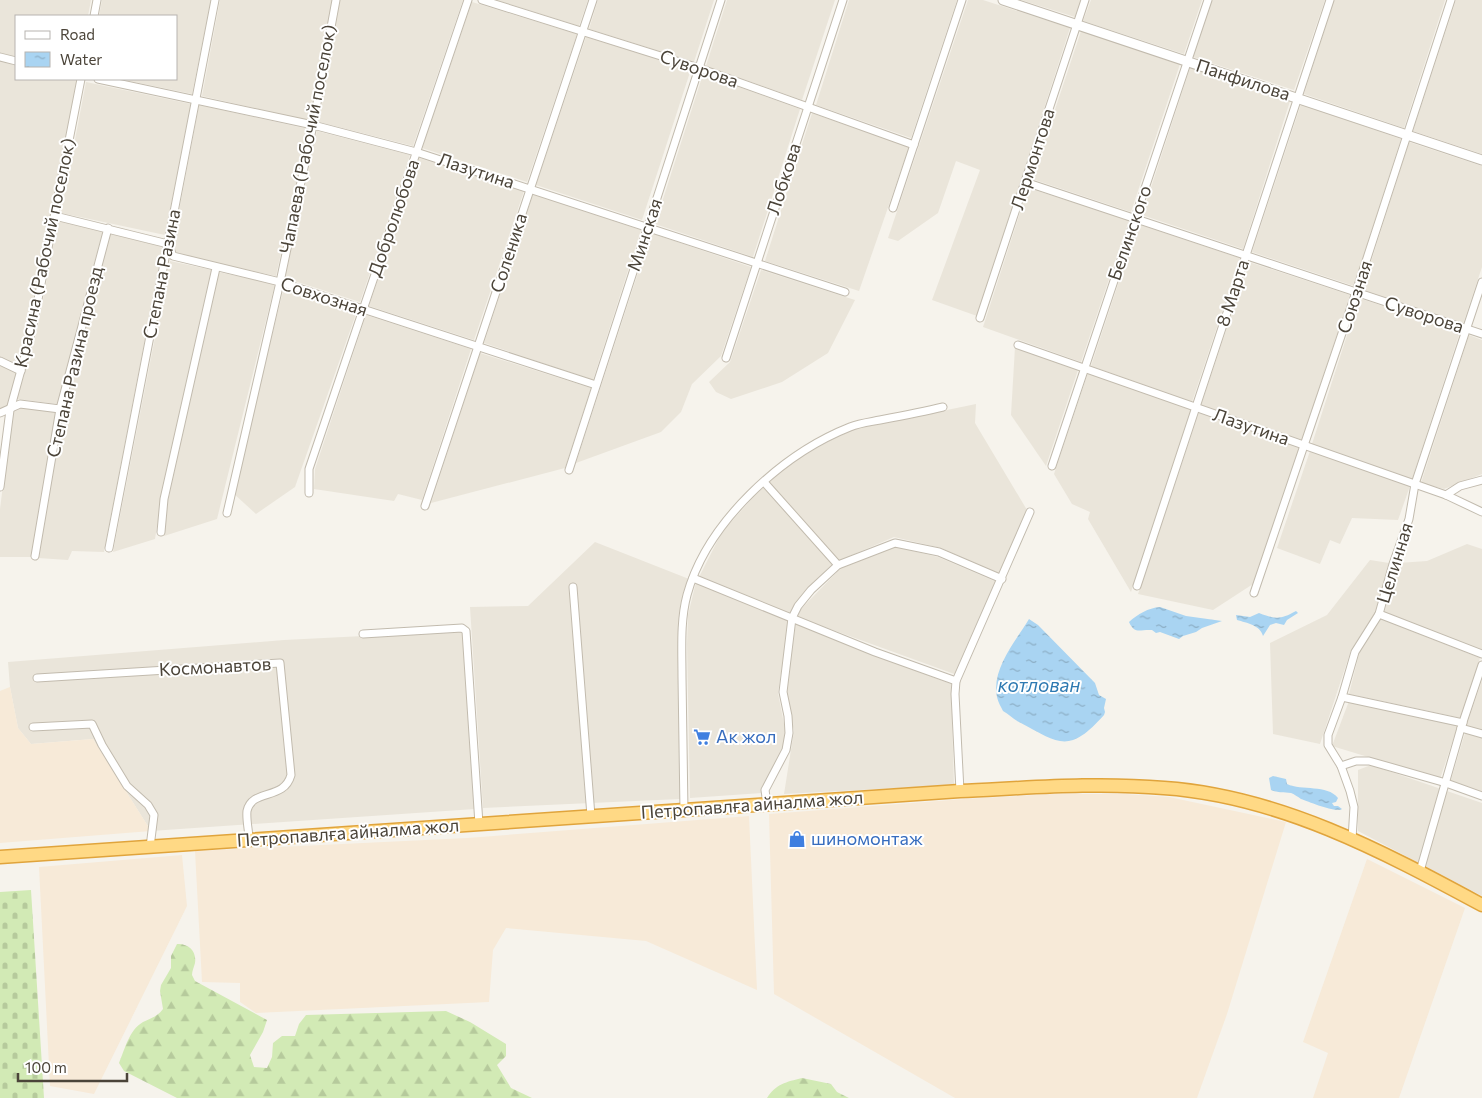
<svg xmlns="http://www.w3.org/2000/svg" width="1482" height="1098" viewBox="0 0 1482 1098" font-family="Commissioner,sans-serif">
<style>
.residential{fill:#eae5da}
.commercial{fill:#f7ead8}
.forest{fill:url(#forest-firs)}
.cemetery{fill:url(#cemetery-stones)}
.water{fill:url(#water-ripples)}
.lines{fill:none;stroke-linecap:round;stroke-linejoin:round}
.minor-casing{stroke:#c2bbae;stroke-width:9}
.tertiary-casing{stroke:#c2bbae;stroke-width:11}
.trunk-casing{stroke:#e0a43c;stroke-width:15}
.minor{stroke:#fff;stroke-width:7}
.tertiary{stroke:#fff;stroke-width:9}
.trunk{stroke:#ffd985;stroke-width:12}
.labels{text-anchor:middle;stroke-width:4;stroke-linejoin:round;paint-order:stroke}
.street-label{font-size:18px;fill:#4b4439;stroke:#fff}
.shop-label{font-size:18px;fill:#366cbe;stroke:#fff;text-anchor:start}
.water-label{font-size:19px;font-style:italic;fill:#2e7ab2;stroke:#fff}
</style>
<defs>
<pattern id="forest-firs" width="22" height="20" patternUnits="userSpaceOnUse" patternTransform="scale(1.25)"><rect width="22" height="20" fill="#d2eab5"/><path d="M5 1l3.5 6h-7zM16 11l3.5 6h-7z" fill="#b6ca9c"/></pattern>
<pattern id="cemetery-stones" width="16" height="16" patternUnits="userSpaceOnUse" patternTransform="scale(1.25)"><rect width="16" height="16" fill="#d2eab5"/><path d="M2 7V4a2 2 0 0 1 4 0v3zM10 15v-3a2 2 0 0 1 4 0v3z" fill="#b6ca9c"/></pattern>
<pattern id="water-ripples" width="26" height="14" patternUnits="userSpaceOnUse" patternTransform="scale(1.25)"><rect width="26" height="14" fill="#a9d4f2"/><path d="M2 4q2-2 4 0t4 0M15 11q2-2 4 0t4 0" fill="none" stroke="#8caec5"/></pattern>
</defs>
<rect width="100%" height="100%" fill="#f6f3ec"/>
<!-- residential -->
<g class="residential">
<path d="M0 0H91L88 16H16V57L0 53Z"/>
<path d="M102 0H211L192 94 120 79H176V16H99Z"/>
<path d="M220 0H332L310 121 202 96Z"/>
<path d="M340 0H463L413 146 319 122Z"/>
<path d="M496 0H588L579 26Z"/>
<path d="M598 0H714L694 62 589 29Z"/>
<path d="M727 0H835L802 100 706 66Z"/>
<path d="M849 0H957L911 138 816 105Z"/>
<path d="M968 0H983L1070 28 977 316 932 300 980 170 956 161 938 213 898 241 888 238Z"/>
<path d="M1021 0H1081L1075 17Z"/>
<path d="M1091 0H1202L1184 54 1083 21Z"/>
<path d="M1212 0H1325L1294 90 1193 57Z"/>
<path d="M1334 0H1445L1404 128 1304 94Z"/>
<path d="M1456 0H1482V154L1413 131Z"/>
<path d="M472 2 577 34 527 182 422 148Z"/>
<path d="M1081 31 1180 64 1131 212 1032 179Z"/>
<path d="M586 37 691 69 642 220 536 185Z"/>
<path d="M0 62 16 65V79H77L28 330 18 366 0 357Z"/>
<path d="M1190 68 1290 101 1243 249 1142 215Z"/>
<path d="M703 74 800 109 753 257 655 224Z"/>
<path d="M86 82 191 104 165 235 61 213Z"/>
<path d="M1301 104 1401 139 1354 286 1252 252Z"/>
<path d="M199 105 308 129 276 276 171 253Z"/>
<path d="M812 113 909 147 859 291 765 261Z"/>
<path d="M317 131 410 155 360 302 285 278Z"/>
<path d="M1409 142 1482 166V267L1463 324 1362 290Z"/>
<path d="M419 158 524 191 474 340 369 306Z"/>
<path d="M1028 188 1129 220 1081 362 983 327Z"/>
<path d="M533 194 641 230 593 380 484 343Z"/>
<path d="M58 221 103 230 58 404 17 399 37 331Z"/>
<path d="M1138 224 1240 258 1192 402 1091 366Z"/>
<path d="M110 233 163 245 104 552 72 551 68 560 38 558 63 409Z"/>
<path d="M651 233 751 267 721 356 692 384 681 412 661 432 576 463Z"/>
<path d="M170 261 212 270 161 500 155 539 113 552Z"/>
<path d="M1249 262 1350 295 1302 440 1201 405Z"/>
<path d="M761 270 855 300 828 353 782 382 731 399 716 392 709 382 730 362Z"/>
<path d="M218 272 275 284 217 519 164 536 168 500Z"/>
<path d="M284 287 357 311 295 487 256 514 233 493Z"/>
<path d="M1359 298 1460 332 1412 479 1312 444Z"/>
<path d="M366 315 471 349 422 500 398 494 394 501 314 489 315 469Z"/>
<path d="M1469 335 1482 340V474L1444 489 1421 483Z"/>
<path d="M1015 347 1078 370 1046 466 1011 415Z"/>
<path d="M480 353 591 388 565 468 431 503Z"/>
<path d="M0 365 17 373 7 407 0 409Z"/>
<path d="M1088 373 1191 409 1131 592 1088 519 1090 512 1072 504 1054 474Z"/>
<path d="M976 404 975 423 1027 510 1001 575 941 548 894 537 836 562 803 593 790 614 699 577 722 532 759 491 791 463 829 441 855 429Z"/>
<path d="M20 406 58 411 32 557H0V509L12 412Z"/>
<path d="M1199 412 1300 448 1253 584 1213 610 1138 594Z"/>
<path d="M1310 451 1410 486 1398 520 1352 518 1340 544 1330 540 1320 564 1277 548Z"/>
<path d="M595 542 689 579 683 593 679 613 678 644 680 799 483 808 470 607 528 606Z"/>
<path d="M1467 544 1482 549V650L1384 613 1398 563 1427 561Z"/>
<path d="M896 547 938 557 997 582 957 675 797 617 802 608 841 568Z"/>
<path d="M1370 560 1389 563 1375 613 1351 650 1320 744 1273 734 1270 643 1327 615Z"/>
<path d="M696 582 789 620 778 693 785 729 784 745 781 755 762 787V793L690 798 687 644 688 615Z"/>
<path d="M1381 619 1480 658 1461 718 1349 694 1359 654Z"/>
<path d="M796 622 874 655 951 684 954 785 784 794 794 731 786 694Z"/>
<path d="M463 631 475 809 151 831 93 739 31 744 18 728 10 687 8 662 284 640Z"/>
<path d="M1482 680V731L1466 727Z"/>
<path d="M1349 701 1458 725 1440 779 1332 746Z"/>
<path d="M1465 733 1482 738V793L1450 783Z"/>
<path d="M1371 765 1482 803V896L1358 831V770Z"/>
</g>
<!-- commercial -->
<g class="commercial">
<path d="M10 687 18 728 31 744 93 739 151 831 0 843V691Z"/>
<path d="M1053 794H1126L1169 797 1286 822 1227 1014 1197 1098H955L774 994 769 814 964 799Z"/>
<path d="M749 816 757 990 646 941 506 928 493 950 489 1002 256 1013 240 1002V983L202 982 195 851 467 838Z"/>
<path d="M182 855 187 906 94 1094 50 1086 39 867Z"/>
<path d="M1367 859 1465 908 1399 1098H1313L1328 1053 1303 1042Z"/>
</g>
<!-- forest -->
<g class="forest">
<path d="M177 944C188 943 197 951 195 963 194 967 192 971 192 975L195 981 267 1020 263 1032 250 1055 254 1067 267 1068 272 1057 273 1043 282 1036H295L299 1024 306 1015 446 1011 470 1022 506 1044V1056L497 1065 511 1088 532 1098H177L124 1071 119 1063C125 1049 129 1030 143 1022 151 1018 157 1017 163 1009L160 991 161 985 171 968V956Z"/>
<path d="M802 1078 831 1084 837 1092 849 1098H767C776 1084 786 1082 802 1078Z"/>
</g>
<!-- cemetery -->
<path class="cemetery" d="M31 890 44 1098H0V892Z"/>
<!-- water -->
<g class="water">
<path d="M1160 607 1186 616 1222 621 1202 628 1196 632 1183 636 1179 639 1160 632 1156 633 1152 630C1140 629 1135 635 1129 622 1138 614 1148 608 1160 607Z"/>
<path d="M1296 611 1298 613 1287 620 1284 625 1276 623 1270 625 1263 636C1260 625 1247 623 1237 620L1236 615 1250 617 1259 613C1275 619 1280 620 1296 611Z"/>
<path d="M1029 619 1038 625 1095 683 1099 695 1106 699 1104 708 1105 712 1104 715C1069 754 1060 744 1019 722 1013 719 1009 714 1003 711 1001 707 998 702 997 697 991 669 1016 641 1029 619Z"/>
<path d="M1273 776 1286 779 1287 784C1302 791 1327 784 1338 798L1336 802 1332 803 1334 806H1338L1342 809C1335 813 1310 802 1301 799 1298 797 1294 794 1291 793 1284 792 1278 793 1271 790L1269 778Z"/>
</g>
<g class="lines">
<!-- minor casing -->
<g class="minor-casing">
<g id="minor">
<path d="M482 0 699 68 914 145"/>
<path d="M94 16 97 0"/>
<path d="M0 57 16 61"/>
<path d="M98 79 313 125 416 152 845 292"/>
<path d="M1025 182 1482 334"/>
<path d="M893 208 962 0"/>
<path d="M55 216 168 244 173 256 280 282 596 385"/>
<path d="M980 318 1085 0"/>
<path d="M1018 345 1446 495 1482 512"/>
<path d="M726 358 843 0"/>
<path d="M0 361 21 371"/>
<path d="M0 413 20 404 60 409"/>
<path d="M1052 466 1208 0"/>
<path d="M569 470 721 0"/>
<path d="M764 482 838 565"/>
<path d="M0 487 10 410 32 330 81 79"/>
<path d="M309 493V469L468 0"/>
<path d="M1446 495 1460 486 1482 480"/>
<path d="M425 506 593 0"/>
<path d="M227 513 280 282 313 125 336 0"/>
<path d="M161 532 164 499 216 268"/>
<path d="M109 548 215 0"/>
<path d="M35 556 60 409 108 228"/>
<path d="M693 578 875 652 956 681"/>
<path d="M1137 586 1330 0"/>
<path d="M573 587 591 816"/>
<path d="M1254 593 1356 292 1451 0"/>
<path d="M1379 614 1482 654"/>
<path d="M363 634 462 628 466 631 479 824"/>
<path d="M37 678 280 663 291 775C284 801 252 788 247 811 246 820 249 831 249 839"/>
<path d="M1342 697 1463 723"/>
<path d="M33 727 92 724 102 745 127 786 148 805 154 815 150 847"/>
<path d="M1461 728 1482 734"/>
<path d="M1341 766 1356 761H1369L1446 783 1482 796"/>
<path d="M960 791 955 694 956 681 1030 512"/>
<path d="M767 804 765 790 786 750 789 733 788 716 783 692 792 618 798 606 811 590 838 565 895 543 939 552 1002 579"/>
<path d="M684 810C683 766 683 722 682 677 682 650 680 621 687 595 707 522 782 454 850 427 860 423 870 422 880 420 901 416 922 412 943 407"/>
<path d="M1352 839 1354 807 1350 791 1341 766 1328 745V735L1342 697 1355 652 1379 614 1393 564 1409 519 1415 484 1482 282"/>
<path d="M1420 871 1461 728 1482 665"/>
</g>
</g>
<!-- tertiary casing -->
<g class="tertiary-casing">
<path id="tertiary" d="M1003 0 1482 160"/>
</g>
<!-- trunk casing -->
<g class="trunk-casing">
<path id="trunk" d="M0 857 960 791C1028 788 1096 782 1164 788 1279 796 1382 851 1482 905"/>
</g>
<!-- minor -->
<use href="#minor" class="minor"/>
<!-- tertiary -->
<use href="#tertiary" class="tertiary"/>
<!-- trunk -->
<use href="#trunk" class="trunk"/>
</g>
<!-- icons -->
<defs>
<g id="supermarket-bare" transform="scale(1.35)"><path d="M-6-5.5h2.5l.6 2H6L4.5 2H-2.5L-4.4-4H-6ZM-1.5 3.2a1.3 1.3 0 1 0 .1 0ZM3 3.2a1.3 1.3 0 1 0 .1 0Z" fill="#3f7fe0" stroke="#fff" stroke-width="2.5" paint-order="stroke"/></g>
<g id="shop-bare" transform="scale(1.35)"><path d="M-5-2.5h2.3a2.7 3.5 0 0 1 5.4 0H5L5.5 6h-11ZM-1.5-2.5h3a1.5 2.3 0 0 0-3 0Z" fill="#3f7fe0" stroke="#fff" stroke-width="2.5" paint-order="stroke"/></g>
</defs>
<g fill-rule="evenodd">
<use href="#supermarket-bare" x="702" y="737"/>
<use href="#shop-bare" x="797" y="839"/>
</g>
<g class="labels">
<!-- street labels -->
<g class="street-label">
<text transform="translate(699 69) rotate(19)" y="6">Суворова</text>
<text transform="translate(1243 80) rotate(18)" y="6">Панфилова</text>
<text transform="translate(308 139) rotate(-79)" y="6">Чапаева (Рабочий поселок)</text>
<text transform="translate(1033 159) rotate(-72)" y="6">Лермонтова</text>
<text transform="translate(476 171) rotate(18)" y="6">Лазутина</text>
<text transform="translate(784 179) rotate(-72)" y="6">Лобкова</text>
<text transform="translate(394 218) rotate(-71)" y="6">Добролюбова</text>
<text transform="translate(1130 233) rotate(-71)" y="6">Белинского</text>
<text transform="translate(645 235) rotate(-72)" y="6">Минская</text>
<text transform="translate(45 253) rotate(-78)" y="6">Красина (Рабочий поселок)</text>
<text transform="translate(509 253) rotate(-72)" y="6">Соленика</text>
<text transform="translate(162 274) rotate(-79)" y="6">Степана Разина</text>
<text transform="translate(1233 293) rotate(-72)" y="6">8 Марта</text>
<text transform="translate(324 297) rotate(18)" y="6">Совхозная</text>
<text transform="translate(1355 297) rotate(-72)" y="6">Союзная</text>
<text transform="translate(1424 315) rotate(18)" y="6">Суворова</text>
<text transform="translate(75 362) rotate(-77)" y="6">Степана Разина проезд</text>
<text transform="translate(1251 427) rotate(19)" y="6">Лазутина</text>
<text transform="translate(1395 563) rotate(-73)" y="6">Целинная</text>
<text transform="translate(215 667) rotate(-3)" y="6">Космонавтов</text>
<text transform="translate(752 805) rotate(-4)" y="6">Петропавлға айналма жол</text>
<text transform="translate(348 833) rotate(-4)" y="6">Петропавлға айналма жол</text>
</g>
<!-- shop labels -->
<g class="shop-label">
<text x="716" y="743">Ак жол</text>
<text x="811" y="845">шиномонтаж</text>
</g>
<!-- water labels -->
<g class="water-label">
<text x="1039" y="692">котлован</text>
</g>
</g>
<!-- legend -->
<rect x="15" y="15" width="162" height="65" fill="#ffffff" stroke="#b7b4b0"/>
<rect x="25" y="31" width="25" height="8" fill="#ffffff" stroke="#b7b4b0"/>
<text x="60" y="40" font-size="15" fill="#4b4439">Road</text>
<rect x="25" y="52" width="25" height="15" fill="url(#water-ripples)" stroke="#b7b4b0"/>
<text x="60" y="65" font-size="15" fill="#4b4439">Water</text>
<!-- scale -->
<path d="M18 1073v8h109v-8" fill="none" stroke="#4b4439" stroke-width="2.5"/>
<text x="25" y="1073" font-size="15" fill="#4b4439" stroke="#ffffff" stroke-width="4" paint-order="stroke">100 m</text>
</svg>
